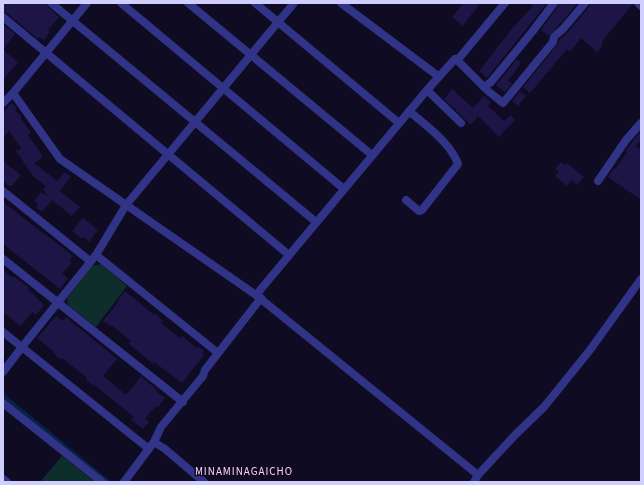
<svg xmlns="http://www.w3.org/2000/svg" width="644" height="485" viewBox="0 0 644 485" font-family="'Source Sans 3',sans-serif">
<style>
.green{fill:#0e2e2b}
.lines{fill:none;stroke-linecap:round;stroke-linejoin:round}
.stream{stroke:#062247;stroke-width:3}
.building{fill:#1c1546}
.street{stroke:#313387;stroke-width:8}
.labels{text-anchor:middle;stroke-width:3;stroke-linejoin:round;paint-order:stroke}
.neighbourhood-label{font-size:11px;letter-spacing:1px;fill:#ffcff1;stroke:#0e0b23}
</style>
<rect width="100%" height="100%" fill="#0e0b23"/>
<!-- green -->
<g class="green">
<path d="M101 264 127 286 96 327 68 305 67 298 92 266Z"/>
<path d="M62 456 95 482H40Z"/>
</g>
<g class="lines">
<!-- stream -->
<path class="stream" d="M3 395 109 482"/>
</g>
<!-- building -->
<g class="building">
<path d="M3 3H46L48 7 59 17 48 30 50 32 44 40 39 37 38 39 7 13 3 12Z"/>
<path d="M463 3H480L463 26 452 17Z"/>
<path d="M534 3H547L487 78 479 71 511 30 528 11H529Z"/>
<path d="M559 3H578L549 36 541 30 558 6Z"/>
<path d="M590 3 594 5 596 3 633 4 602 41 603 42 602 44 603 45 597 52 581 38 570 52 567 49 530 93 523 87 558 44 559 40 567 33 589 7Z"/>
<path d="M3 24 15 34 3 50 18 62 3 80Z"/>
<path d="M517 59 521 63 508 81 512 84 505 92 496 85Z"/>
<path d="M452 89 473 108 484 96 491 102 488 106 504 121 511 115 515 120 499 137 478 116 471 125 444 99Z"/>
<path d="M520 91 526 96 518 106 512 101Z"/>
<path d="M11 103 17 108 15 111 22 116 20 117 31 133 28 135 43 157 34 163 57 181 65 172 71 177 60 191 80 207 72 216 52 200 42 212 36 207 38 204 34 201 41 192 48 197 43 189 46 186 34 177 16 151 17 149 19 151V150L21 148 9 131 3 138V113Z"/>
<path d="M641 131V140L636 146 641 150V200L608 177 614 168 615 169 627 152 625 151Z"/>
<path d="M3 161 21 175 11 187 3 181Z"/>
<path d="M561 162 565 165 567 163 584 177 577 185 571 180 567 186 555 176 559 172 555 169Z"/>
<path d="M3 202 73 256 69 261 72 262 62 274 68 278 60 289 3 244Z"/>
<path d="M83 218 98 230 89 242 83 237 82 239 72 231Z"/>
<path d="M3 270 13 278 14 276 29 288 28 289 44 305 36 315 32 312 21 326 3 312Z"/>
<path d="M125 291 153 314 157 315 163 321 161 323 180 338 182 336 197 348 198 346 204 351 202 353 204 355 182 383 154 362 153 364 129 344 131 341 111 325V326L103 321 119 301 118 300Z"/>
<path d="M56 316 63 321 66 317 117 359 103 376 126 395 141 376 157 390 156 391 165 398 158 407 156 406 145 419 149 422 143 429 131 420 134 417 93 384V385L86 380 87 378 62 358 60 359 53 353 54 352 37 338Z"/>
</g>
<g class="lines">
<!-- street -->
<g class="street">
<path d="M51 3 316 222"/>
<path d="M121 3 344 189"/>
<path d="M188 3 372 155"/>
<path d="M255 3 399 123"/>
<path d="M341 3 438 76"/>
<path d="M638 3 641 6"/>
<path d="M3 17 289 255"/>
<path d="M458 61 488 91 503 103 553 42 554 37 557 34 563 29 585 3"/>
<path d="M484 87 491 82 532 32 554 3"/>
<path d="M427 90 461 123"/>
<path d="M13 93 60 159 256 295 478 475"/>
<path d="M3 103 13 93 87 3"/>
<path d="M598 181 626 140 641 123"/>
<path d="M3 191 90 261"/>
<path d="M406 200 419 211 422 210 458 164C451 143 425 125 409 111"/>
<path d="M96 255 218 353"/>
<path d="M3 259 183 402"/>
<path d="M256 295 427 90 455 59 458 61 460 57 505 3"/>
<path d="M3 332 149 449"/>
<path d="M3 372 22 347 96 255 126 205 294 3"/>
<path d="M3 403 102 482"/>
<path d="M154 442 165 449 204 482"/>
<path d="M3 479 7 482"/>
<path d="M124 482 154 442 161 427 203 376 205 370 261 298"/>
<path d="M474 482 478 475 515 435 544 407 590 350 641 279"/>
</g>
</g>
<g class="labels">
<!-- neighbourhood labels -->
<g class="neighbourhood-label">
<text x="244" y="475">MINAMINAGAICHO</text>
</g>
</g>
<!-- border -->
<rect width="644" height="485" fill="none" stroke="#d0cdff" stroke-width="8"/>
</svg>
